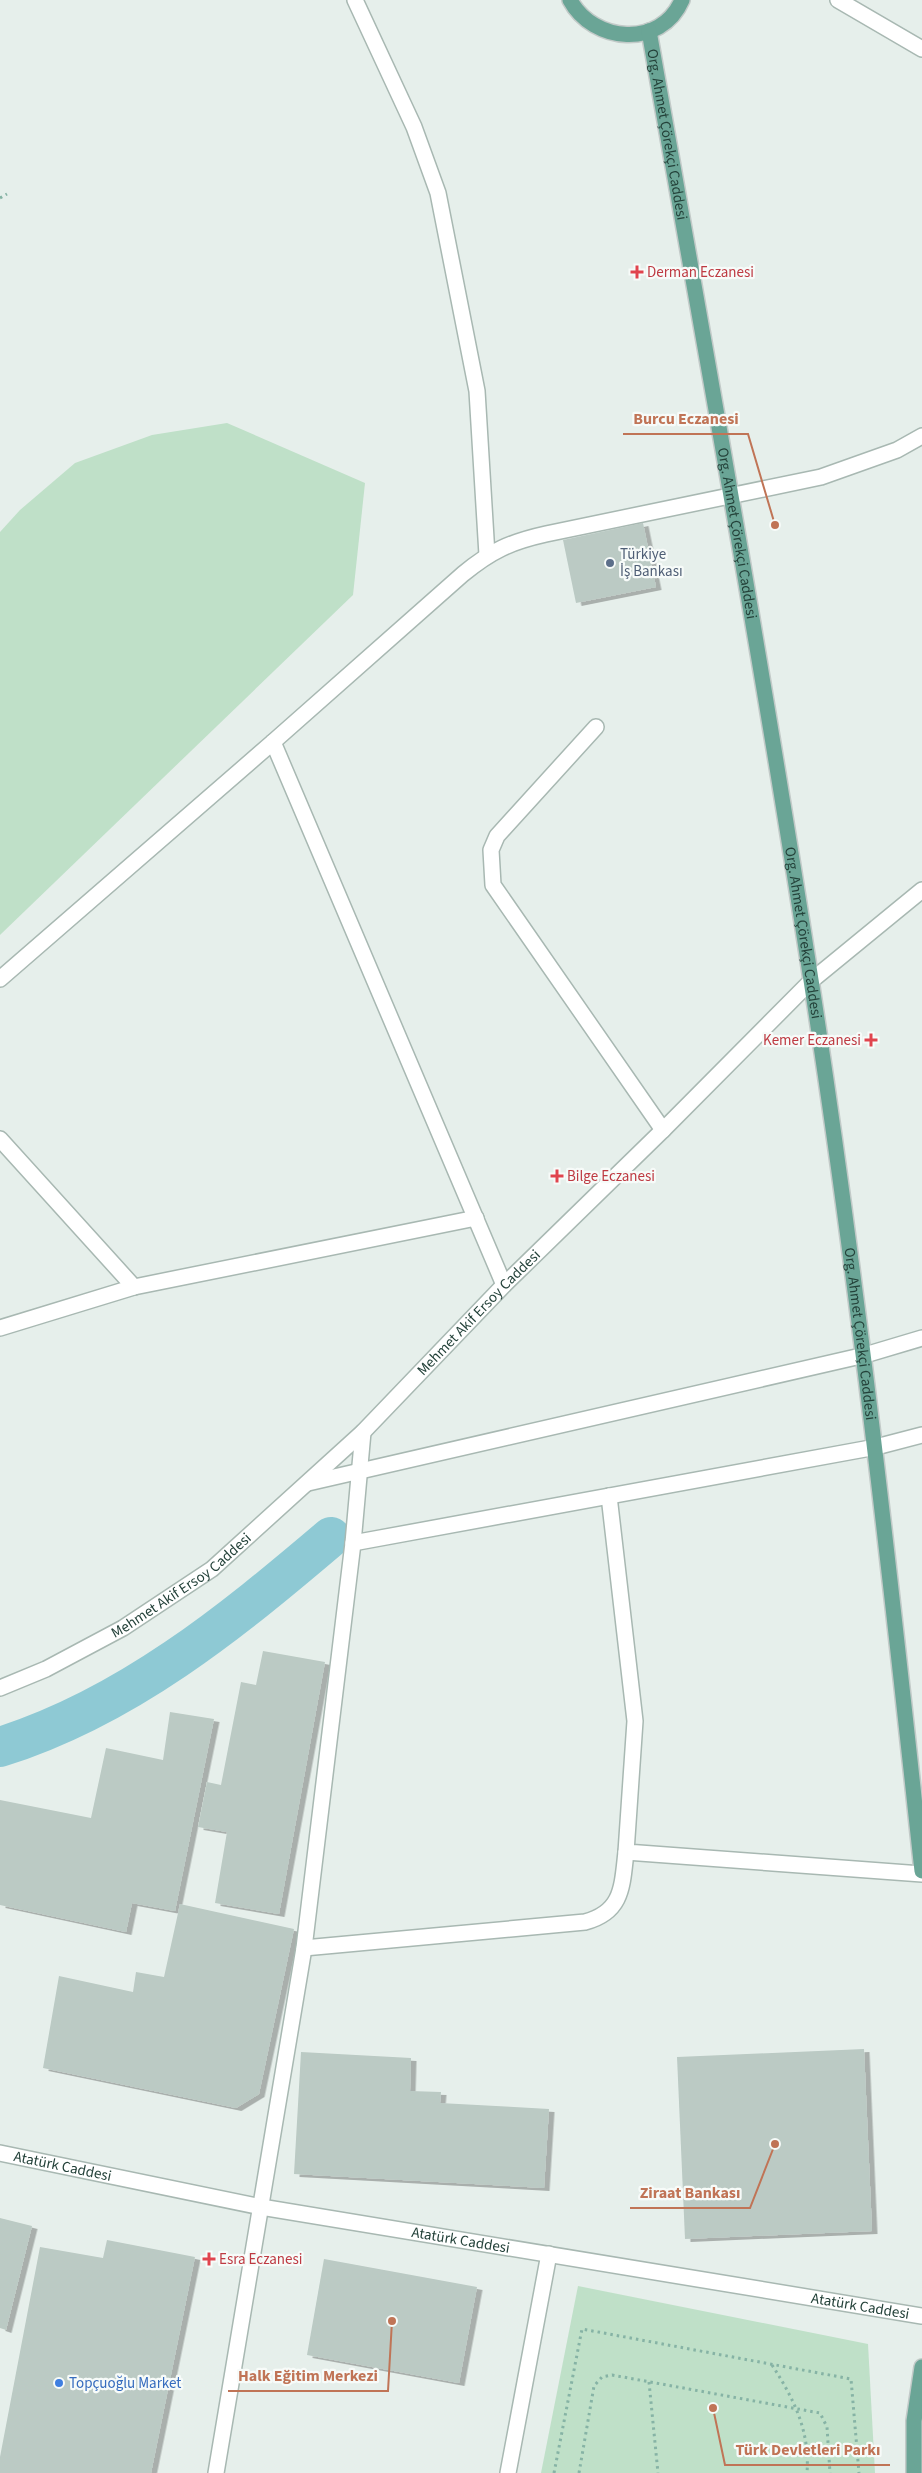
<svg xmlns="http://www.w3.org/2000/svg" width="922" height="2473" viewBox="0 0 922 2473" font-family="'Source Sans 3',sans-serif">
<style>
.green{fill:#bfe0c8}
.lines{fill:none;stroke-linecap:round;stroke-linejoin:round}
.canal{stroke:#8ec9d4;stroke-width:40}
.building{fill:#bbcac4;filter:url(#shadow)}
.minor-casing{stroke:#a8b8b2;stroke-width:18}
.major-casing{stroke:#c2cac8;stroke-width:18}
.path{stroke:#86b3a5;stroke-width:3;stroke-dasharray:2.5 4;stroke-linecap:butt}
.minor{stroke:#fff;stroke-width:15}
.major{stroke:#6aa596;stroke-width:15}
.health-dot{fill:#e0444e;stroke:#f7fbf9;stroke-width:2}
.service-dot{fill:#5c6f8a;stroke:#f7fbf9;stroke-width:2}
.shop-dot{fill:#3f7fe0;stroke:#f7fbf9;stroke-width:2}
.labels{text-anchor:middle;stroke-width:4.5;stroke-linejoin:round;paint-order:stroke}
.street-label{font-size:15px;fill:#24423a;stroke:#f7fbf9}
.health-label{font-size:15px;fill:#be3a42;stroke:#f7fbf9;text-anchor:start}
.service-label{font-size:15px;fill:#4e5e75;stroke:#f7fbf9;text-anchor:start}
.shop-label{font-size:15px;fill:#366cbe;stroke:#f7fbf9;text-anchor:start}
.leader{fill:none;stroke:#c07456;stroke-width:2}
.callout-dot{fill:#c07456;stroke:#f7fbf9;stroke-width:2}
.callout-label{font-size:16px;text-anchor:middle;font-weight:bold;fill:#c07456;stroke:#f7fbf9;stroke-width:4.5;stroke-linejoin:round;paint-order:stroke}
</style>
<defs>
<filter id="shadow"><feDropShadow dx="5.5" dy="3" stdDeviation="0" flood-color="#0004"/></filter>
</defs>
<rect width="100%" height="100%" fill="#e6efeb"/>
<!-- green -->
<g class="green">
<path d="M227 423 365 483 353 595 0 935V532L20 510 75 463 152 435Z"/>
<path d="M578 2286 868 2344 875 2473H541Z"/>
</g>
<g class="lines">
<!-- canal -->
<path class="canal" d="M0 1747C127 1707 231 1622 331 1537"/>
</g>
<!-- building -->
<g class="building">
<path d="M643 523 656 587 576 603 563 540Z"/>
<path d="M263 1651 325 1662 279 1914 215 1903 227 1832 198 1827 207 1782 221 1785 241 1682 256 1685Z"/>
<path d="M170 1712 214 1719 175 1911 132 1903 126 1932 0 1905V1800L91 1818 106 1748 163 1760Z"/>
<path d="M180 1904 294 1929 259 2094 236 2108 43 2068 59 1976 133 1992 136 1972 164 1977Z"/>
<path d="M864 2049 872 2231 685 2239 677 2057Z"/>
<path d="M301 2052 411 2058 410 2091 441 2092 440 2103 549 2109 544 2188 294 2174Z"/>
<path d="M0 2218 32 2226 6 2330 0 2328Z"/>
<path d="M107 2240 195 2257 151 2473H0V2457L40 2247 103 2258Z"/>
<path d="M324 2259 477 2287 459 2383 307 2355Z"/>
</g>
<g class="lines">
<!-- minor casing -->
<g class="minor-casing">
<g id="minor">
<path d="M355 0 414 127 438 193 477 391 487 555"/>
<path d="M838 0 922 49"/>
<path d="M596 727 497 836 491 850 493 885 663 1130"/>
<path d="M273 742 504 1285"/>
<path d="M0 979 273 742 463 574C491 551 510 542 546 534L821 477 897 450 922 436"/>
<path d="M0 1139 134 1287"/>
<path d="M0 1328 134 1287 476 1218"/>
<path d="M308 1483 865 1355 922 1338"/>
<path d="M609 1496 635 1721 626 1852 922 1874"/>
<path d="M353 1543 876 1447 922 1435"/>
<path id="s1" d="M0 1688 46 1669 123 1628 212 1569 363 1432 504 1285 663 1130 811 981 922 890"/>
<path d="M304 1948 585 1922C623 1912 622 1886 626 1852"/>
<path id="s2" d="M0 2153 261 2207 922 2316"/>
<path d="M216 2473 304 1948 353 1543 363 1432"/>
<path d="M508 2473 549 2254"/>
</g>
</g>
<!-- major casing -->
<g class="major-casing">
<g id="major">
<path d="M570 0C593 43 661 49 682 0"/>
<path id="s3" d="M649 31C705 347 762 663 811 980 857 1276 890 1573 922 1871"/>
<path d="M914 2473V2421L922 2367"/>
</g>
</g>
<!-- path -->
<g class="path">
<path d="M0 198 7 194"/>
<path d="M772 2365C794 2399 810 2431 807 2473"/>
<path d="M649 2382 658 2473"/>
<path d="M554 2473 582 2329 851 2379 859 2473"/>
<path d="M579 2473 594 2386 602 2377 612 2375 820 2413 827 2427 830 2473"/>
</g>
<!-- minor -->
<use href="#minor" class="minor"/>
<!-- major -->
<use href="#major" class="major"/>
</g>
<!-- markers -->
<g class="health-dot">
<path d="M634.5 264.5h5v5h5v5h-5v5h-5v-5h-5v-5h5z"/>
<path d="M868.5 1032.5h5v5h5v5h-5v5h-5v-5h-5v-5h5z"/>
<path d="M554.5 1168.5h5v5h5v5h-5v5h-5v-5h-5v-5h5z"/>
<path d="M206.5 2251.5h5v5h5v5h-5v5h-5v-5h-5v-5h5z"/>
</g>
<circle class="service-dot" cx="610" cy="563" r="5"/>
<circle class="shop-dot" cx="59" cy="2383" r="5"/>
<g class="labels">
<!-- street labels -->
<g class="street-label">
<text dy="5" stroke="none"><textPath href="#s3" startOffset="105">Org. Ahmet Çörekçi Caddesi</textPath></text>
<text dy="5" stroke="none"><textPath href="#s3" startOffset="510">Org. Ahmet Çörekçi Caddesi</textPath></text>
<text dy="5" stroke="none"><textPath href="#s3" startOffset="915">Org. Ahmet Çörekçi Caddesi</textPath></text>
<text dy="5" stroke="none"><textPath href="#s1" startOffset="614">Mehmet Akif Ersoy Caddesi</textPath></text>
<text dy="5" stroke="none"><textPath href="#s3" startOffset="1320">Org. Ahmet Çörekçi Caddesi</textPath></text>
<text dy="5" stroke="none"><textPath href="#s1" startOffset="209">Mehmet Akif Ersoy Caddesi</textPath></text>
<text dy="5" stroke="none"><textPath href="#s2" startOffset="64">Atatürk Caddesi</textPath></text>
<text dy="5" stroke="none"><textPath href="#s2" startOffset="469">Atatürk Caddesi</textPath></text>
<text dy="5" stroke="none"><textPath href="#s2" startOffset="874">Atatürk Caddesi</textPath></text>
</g>
<!-- health labels -->
<g class="health-label">
<text x="647" y="277">Derman Eczanesi</text>
<text x="861" y="1045" text-anchor="end">Kemer Eczanesi</text>
<text x="567" y="1181">Bilge Eczanesi</text>
<text x="219" y="2264">Esra Eczanesi</text>
</g>
<!-- service labels -->
<g class="service-label">
<text x="620" y="559">Türkiye<tspan x="620" dy="17">İş Bankası</tspan></text>
</g>
<!-- shop labels -->
<g class="shop-label">
<text x="69" y="2388">Topçuoğlu Market</text>
</g>
</g>
<!-- callouts -->
<path class="leader" d="M775 525L748 434H623M775 2144L750 2208H630M392 2321L388 2391H228M713 2408L725 2465H890"/>
<g class="callout-dot">
<circle cx="775" cy="525" r="5"/>
<circle cx="775" cy="2144" r="5"/>
<circle cx="392" cy="2321" r="5"/>
<circle cx="713" cy="2408" r="5"/>
</g>
<g class="callout-label">
<text x="686" y="424">Burcu Eczanesi</text>
<text x="690" y="2198">Ziraat Bankası</text>
<text x="308" y="2381">Halk Eğitim Merkezi</text>
<text x="808" y="2455">Türk Devletleri Parkı</text>
</g>
</svg>
